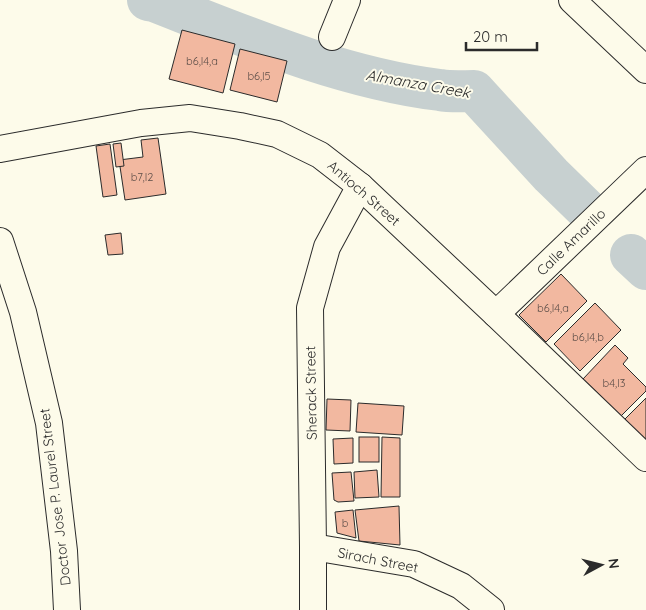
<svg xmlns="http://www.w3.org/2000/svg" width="646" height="610" viewBox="0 0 646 610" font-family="Quicksand,sans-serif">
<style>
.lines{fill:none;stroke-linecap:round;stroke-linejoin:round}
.river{stroke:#c7d0d0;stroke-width:42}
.building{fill:#f2b8a0;stroke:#2b2b2b}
.minor-casing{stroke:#2b2b2b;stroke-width:28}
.minor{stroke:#fdfbea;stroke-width:26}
.labels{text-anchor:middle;stroke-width:4;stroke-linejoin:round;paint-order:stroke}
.number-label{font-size:11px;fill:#5d4e48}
.street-label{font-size:14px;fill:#2b2b2b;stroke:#fdfbea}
.water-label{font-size:15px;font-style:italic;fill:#2b2b2b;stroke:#fdfbea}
</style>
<rect width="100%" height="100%" fill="#fdfbea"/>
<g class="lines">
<!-- river -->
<g class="river">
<path d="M148 0 154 1C246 37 342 78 440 90 451 92 463 91 474 91L551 175 590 213"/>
<path d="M631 255 646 269"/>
</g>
</g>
<!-- building -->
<g class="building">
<path d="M182 30 235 44 223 93 169 79Z"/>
<path d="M240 49 287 61 277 102 230 90Z"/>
<path d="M158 138 166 194 125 200 119 160 143 157 141 140Z"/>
<path d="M121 143 124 166 116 167 113 144Z"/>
<path d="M110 144 117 195 103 197 96 146Z"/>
<path d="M121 233 123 254 108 255 105 235Z"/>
<path d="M561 274 587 301 546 342 519 315Z"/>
<path d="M595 303 621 330 580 371 554 344Z"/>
<path d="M615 345 628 358 623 364 646 387V391L621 416 583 379Z"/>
<path d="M646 398V441L625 419Z"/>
<path d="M327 399 351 400 350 431 326 430Z"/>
<path d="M358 403 404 406 402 435 356 432Z"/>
<rect x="359" y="437" width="20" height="25"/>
<path d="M382 437 400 438V497H381Z"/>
<path d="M353 438V463L334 464 333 439Z"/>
<path d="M377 470 379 497 355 498 354 472Z"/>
<path d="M351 472 354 501 338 502 334 500 332 473Z"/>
<path d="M399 506 400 545 359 541 355 510Z"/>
<path d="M353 510 356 538 337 533 335 512Z"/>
</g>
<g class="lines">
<!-- minor casing -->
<g class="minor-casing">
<g id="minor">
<path d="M572 0 646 70"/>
<path d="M332 37 347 0"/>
<path d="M0 149 141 123 190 118 240 126 277 134 320 155 360 186 496 314 646 458"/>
<path d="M0 241 23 312 49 423 64 551 67 610"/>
<path d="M496 314 646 170"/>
<path d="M313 547 414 564 461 586 491 610"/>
<path d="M313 610V547L310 308 327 247 360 186"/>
</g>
</g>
<!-- minor -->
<use href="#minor" class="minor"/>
</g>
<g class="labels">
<!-- number labels -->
<g class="number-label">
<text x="202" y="65">b6,l4,a</text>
<text x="259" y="80">b6,l5</text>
<text x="142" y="181">b7,l2</text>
<text x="553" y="312">b6,l4,a</text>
<text x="588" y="341">b6,l4,b</text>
<text x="614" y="387">b4,l3</text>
<text x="345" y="527">b</text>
</g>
<!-- street labels -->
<g class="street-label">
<text transform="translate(364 193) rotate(41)" y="5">Antioch Street</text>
<text transform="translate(571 242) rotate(-44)" y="5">Calle Amarillo</text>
<text transform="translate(311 393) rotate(-91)" y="5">Sherack Street</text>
<text transform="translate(55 497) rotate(-97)" y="5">Doctor Jose P. Laurel Street</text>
<text transform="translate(378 560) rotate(11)" y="5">Sirach Street</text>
</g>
<!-- water labels -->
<g class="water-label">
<text transform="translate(418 84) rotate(10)" y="5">Almanza Creek</text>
</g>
</g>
<!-- north arrow -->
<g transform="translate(601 565) rotate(83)" stroke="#fdfbea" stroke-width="4" paint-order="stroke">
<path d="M0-4L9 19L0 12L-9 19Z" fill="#2b2b2b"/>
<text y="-8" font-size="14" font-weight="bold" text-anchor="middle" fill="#2b2b2b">N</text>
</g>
<!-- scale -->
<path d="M466 42v8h71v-8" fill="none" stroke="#2b2b2b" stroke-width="2.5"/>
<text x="473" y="42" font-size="15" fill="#2b2b2b" stroke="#fdfbea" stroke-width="4" paint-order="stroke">20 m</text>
</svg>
